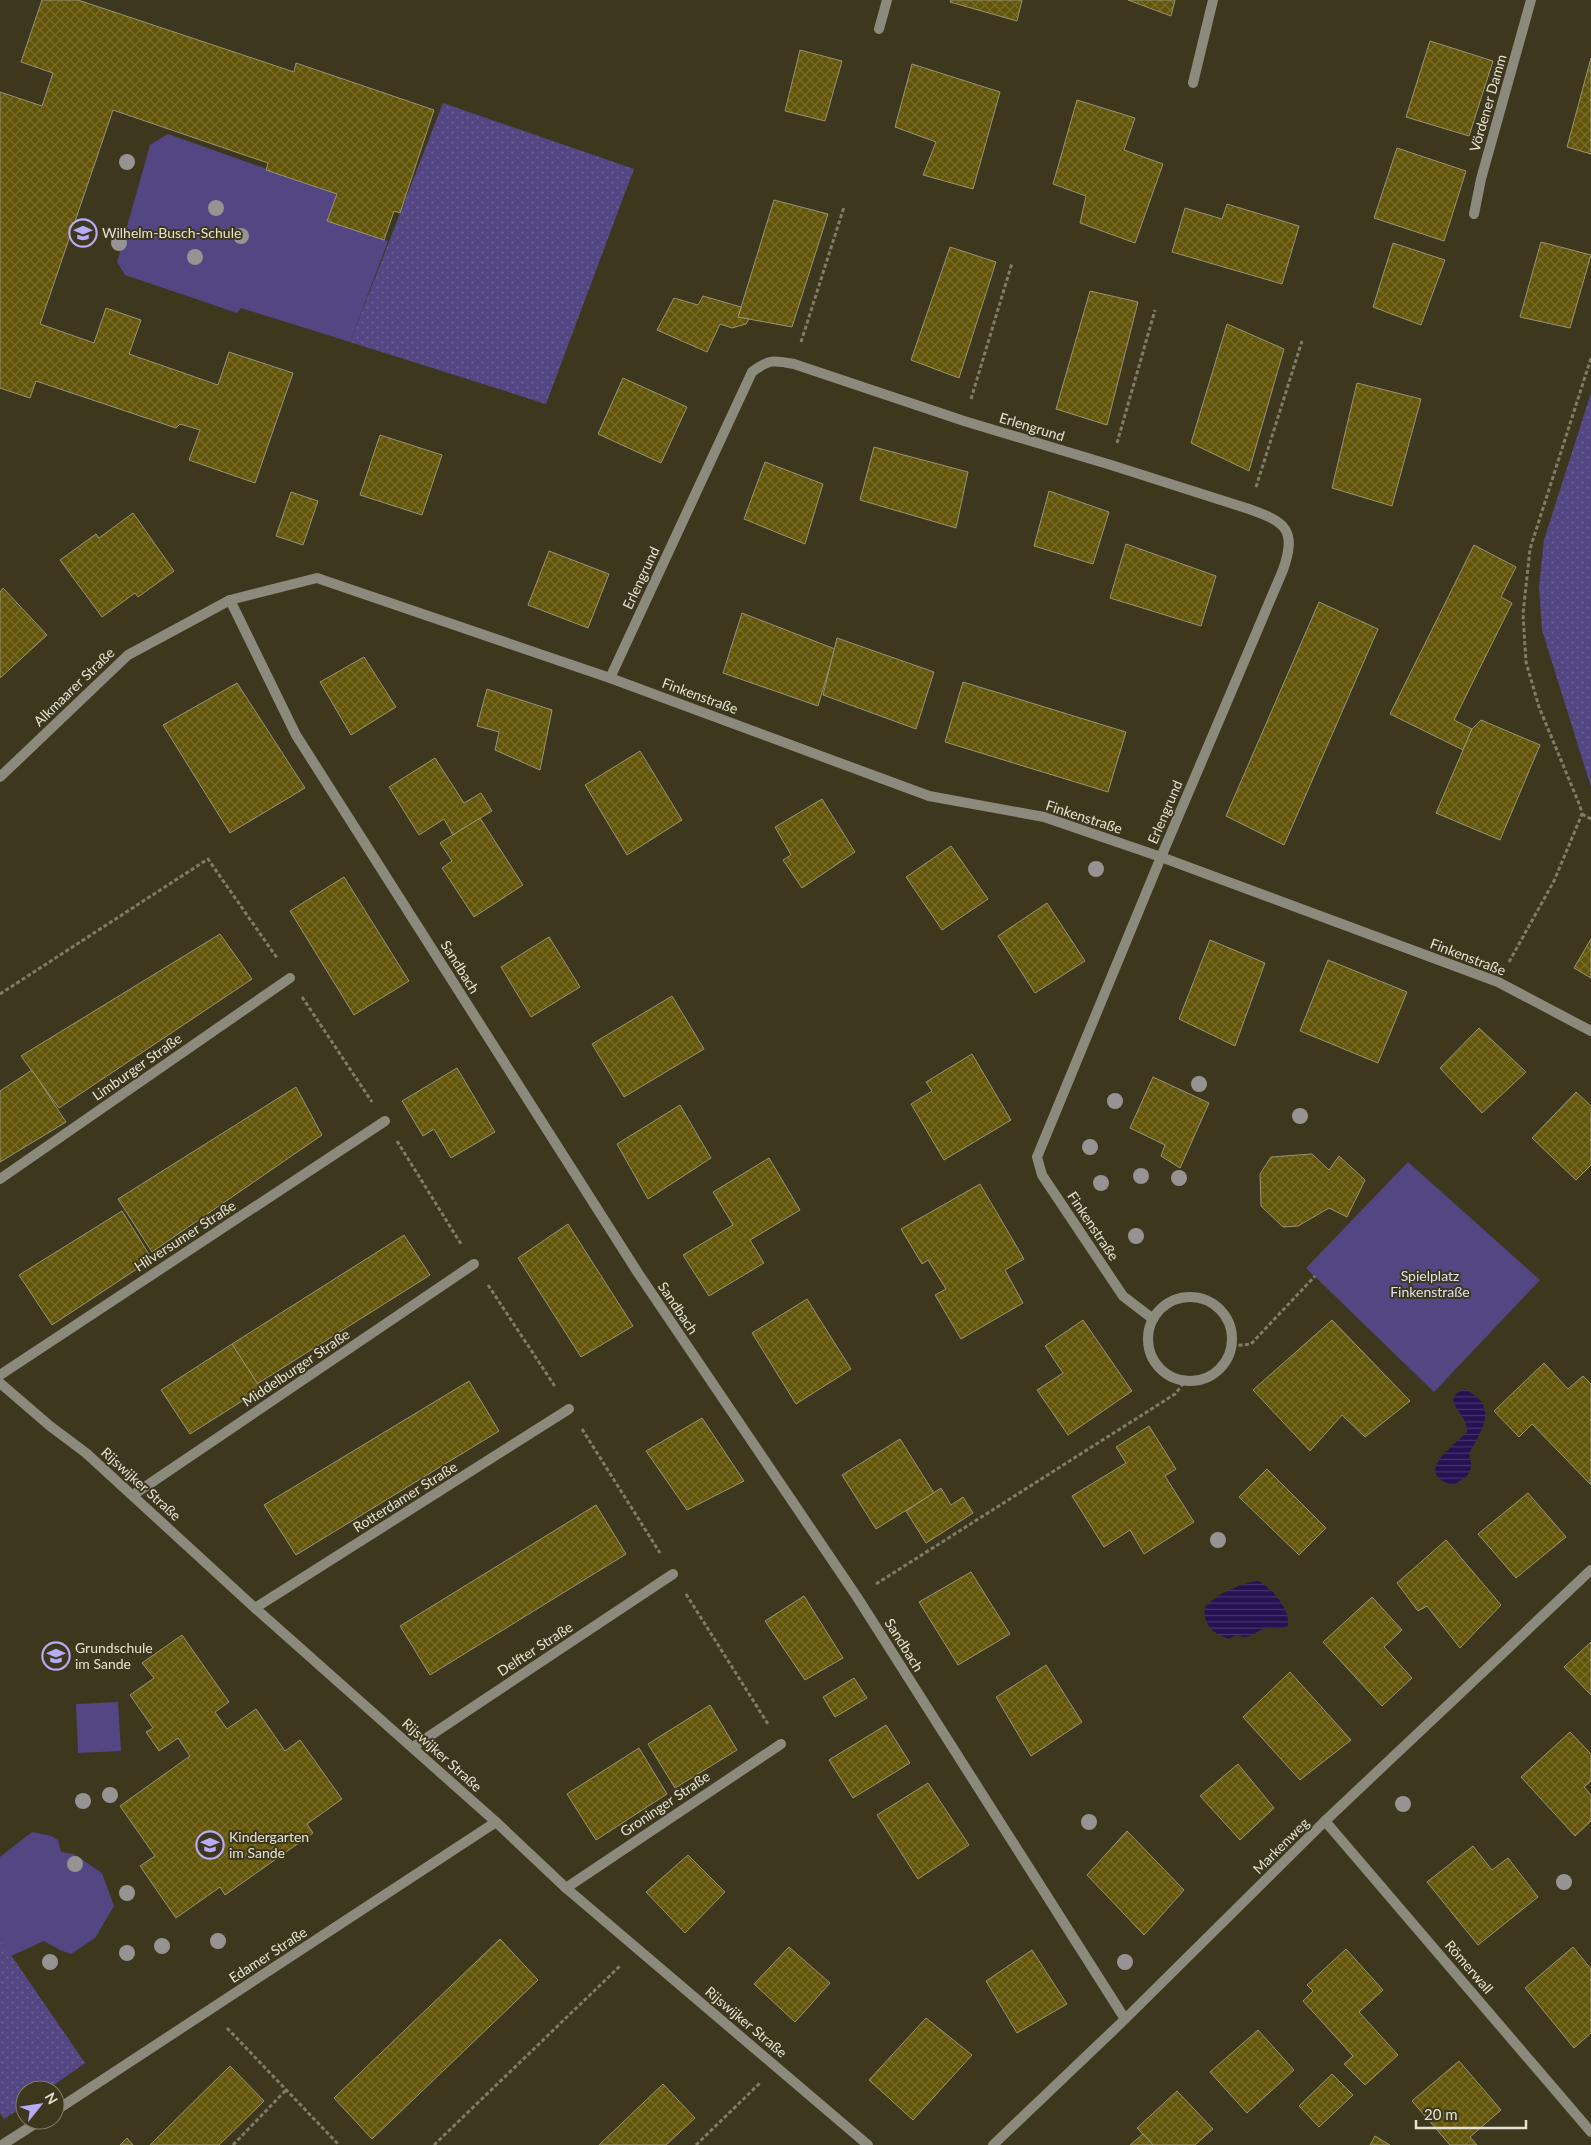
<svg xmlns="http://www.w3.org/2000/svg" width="1591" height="2145" viewBox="0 0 1591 2145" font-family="Lato,sans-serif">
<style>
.grass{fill:url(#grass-dots)}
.park{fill:#534683}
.water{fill:url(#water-rules)}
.building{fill:url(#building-cross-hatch);stroke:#979274}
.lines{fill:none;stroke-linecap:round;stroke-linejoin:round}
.path{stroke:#807c65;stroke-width:3;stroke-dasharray:4 2.5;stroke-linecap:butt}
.minor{stroke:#8c8a7d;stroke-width:10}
.tree{fill:#979393}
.labels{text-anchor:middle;stroke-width:4;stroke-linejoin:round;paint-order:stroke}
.street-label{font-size:14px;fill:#e6e3d3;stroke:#3d381d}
.poi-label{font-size:14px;fill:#e6e3d3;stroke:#3d381d;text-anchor:start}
.park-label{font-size:14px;fill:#e0def3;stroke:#3d381d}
</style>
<defs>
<pattern id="grass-dots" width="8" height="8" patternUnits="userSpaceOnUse" patternTransform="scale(1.25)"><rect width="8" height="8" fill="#534683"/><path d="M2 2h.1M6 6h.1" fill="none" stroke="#6c6194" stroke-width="1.8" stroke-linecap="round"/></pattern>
<pattern id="water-rules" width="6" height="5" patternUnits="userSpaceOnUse" patternTransform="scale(1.25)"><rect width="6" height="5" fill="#261153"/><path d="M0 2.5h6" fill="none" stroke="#46346b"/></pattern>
<pattern id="building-cross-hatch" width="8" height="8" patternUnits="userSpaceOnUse" patternTransform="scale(1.25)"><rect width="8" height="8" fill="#625509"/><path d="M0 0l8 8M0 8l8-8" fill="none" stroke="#786d2c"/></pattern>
</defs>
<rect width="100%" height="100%" fill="#3d381d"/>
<!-- grass -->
<g class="grass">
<path d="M443 103 634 169 546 404 350 342Z"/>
<path d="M1591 393V787L1542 630 1539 587 1544 540Z"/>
<path d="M0 1939 85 2063 47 2090H25V2105L4 2119 0 2113Z"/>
</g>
<!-- park -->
<g class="park">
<path d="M168 134 337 194 327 221 388 241 350 342 241 308 237 313 125 275 117 262 150 145Z"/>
<path d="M1408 1162 1540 1280 1434 1392 1306 1268Z"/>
<path d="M118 1702 121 1751 78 1753 76 1704Z"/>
<path d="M32 1832 51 1836 58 1840 61 1852 74 1854 102 1873 114 1906 95 1938 71 1954 60 1950 44 1941 11 1956 0 1939V1857Z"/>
</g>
<!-- water -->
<g class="water">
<path d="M1464 1389C1470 1391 1473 1394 1478 1398 1495 1415 1478 1436 1469 1454 1474 1472 1470 1476 1453 1485 1412 1473 1454 1446 1467 1432 1468 1419 1456 1412 1453 1400L1456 1394Z"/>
<path d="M1258 1581C1271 1587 1291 1610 1288 1626 1281 1630 1275 1627 1267 1628 1253 1631 1253 1641 1236 1635L1229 1639C1214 1634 1202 1625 1205 1607 1217 1594 1241 1583 1258 1581Z"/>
</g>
<!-- building -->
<g class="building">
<path d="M42 0H78L294 72 296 63 434 110 400 213 394 211 384 240 327 221 337 194 266 170 268 163 113 110 40 324 94 343 106 308 141 320 129 354 218 385 229 352 293 373 255 483 189 460 200 430 180 424 176 428 36 381 30 398 0 388V92L42 106 53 73 21 62Z"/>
<path d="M951 0H1022L1017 21 950 2Z"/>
<path d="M1128 0H1175L1171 16Z"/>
<path d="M1430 41 1493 61 1469 136 1406 117Z"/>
<path d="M800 50 842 61 825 121 785 111Z"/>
<path d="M1591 58V154L1567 147Z"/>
<path d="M912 64 1000 92 973 189 923 175 936 142 895 127Z"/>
<path d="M1077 100 1135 118 1124 150 1163 164 1135 243 1080 223 1086 196 1053 184Z"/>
<path d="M1397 148 1466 171 1444 241 1374 218Z"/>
<path d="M774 200 828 214 792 327 738 317Z"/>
<path d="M1227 204 1299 226 1282 284 1172 252 1185 208 1222 219Z"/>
<path d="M1541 242 1591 255 1570 328 1520 317Z"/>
<path d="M1393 243 1445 260 1421 325 1373 307Z"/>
<path d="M950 247 996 262 959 378 911 360Z"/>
<path d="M1090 291 1138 302 1107 425 1056 409Z"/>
<path d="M703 296 741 307 738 317 749 319 746 324 732 328 720 324 707 352 657 330 674 298 698 305Z"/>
<path d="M1227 324 1284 349 1249 471 1191 443Z"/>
<path d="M623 378 687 407 661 463 598 434Z"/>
<path d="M1357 383 1421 399 1392 506 1332 488Z"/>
<path d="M380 435 442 455 422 515 360 495Z"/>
<path d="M874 447 968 472 956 528 860 500Z"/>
<path d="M765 462 823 484 805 544 744 519Z"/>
<path d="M1049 491 1109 512 1093 564 1034 546Z"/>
<path d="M291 492 318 501 303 545 276 536Z"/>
<path d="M133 513 174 571 138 597 135 593 102 617 60 560 96 534 99 538Z"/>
<path d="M1126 544 1216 576 1201 626 1110 598Z"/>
<path d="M1474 545 1516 567 1501 597 1512 603 1454 720 1472 729 1463 750 1390 714Z"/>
<path d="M549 551 609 574 588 628 528 605Z"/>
<path d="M3 588 47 635 0 678V592Z"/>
<path d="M1319 602 1378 629 1284 845 1226 816Z"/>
<path d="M742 613 835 649 818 706 723 673Z"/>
<path d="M837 638 934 672 916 729 823 695Z"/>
<path d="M364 657 396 707 351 735 320 682Z"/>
<path d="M963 682 1126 732 1108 792 945 742Z"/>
<path d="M237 683 305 788 230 833 163 725Z"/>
<path d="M487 689 552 710 540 770 495 750 499 732 477 726Z"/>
<path d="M1481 720 1540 745 1500 840 1436 813 1472 729Z"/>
<path d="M640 751 682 820 627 855 585 785Z"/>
<path d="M435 758 464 803 481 793 492 811 453 835 444 819 419 835 389 787Z"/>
<path d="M822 799 855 852 802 888 783 860 791 855 775 827Z"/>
<path d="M480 818 523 885 474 917 442 868 452 861 440 843Z"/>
<path d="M951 846 988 899 942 930 906 877Z"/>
<path d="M344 877 409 981 354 1015 290 911Z"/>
<path d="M1047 903 1085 961 1035 993 998 936Z"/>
<path d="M220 934 252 979 59 1108 21 1056Z"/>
<path d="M549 937 580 987 531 1017 501 967Z"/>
<path d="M1591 939V978L1574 968Z"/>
<path d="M1210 940 1265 963 1235 1046 1179 1019Z"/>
<path d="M1328 960 1407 992 1378 1063 1300 1031Z"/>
<path d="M672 996 704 1049 624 1097 592 1044Z"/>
<path d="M1479 1028 1526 1072 1482 1113 1440 1068Z"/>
<path d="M972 1054 1011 1120 944 1160 911 1104 932 1091 926 1082Z"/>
<path d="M457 1068 495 1132 451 1158 434 1129 423 1136 402 1101Z"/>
<path d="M32 1070 66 1122 0 1162V1091Z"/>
<path d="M1153 1077 1209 1103 1180 1168 1161 1156 1165 1145 1130 1128Z"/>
<path d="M296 1087 322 1135 152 1252 118 1199Z"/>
<path d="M1576 1092 1591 1106V1165L1576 1180 1532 1138Z"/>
<path d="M680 1105 711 1158 648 1199 617 1144Z"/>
<path d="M1312 1154 1329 1170 1339 1156 1365 1180 1347 1217 1329 1208 1298 1226 1283 1227 1261 1206 1260 1174 1271 1157Z"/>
<path d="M769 1158 800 1210 750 1240 764 1263 709 1296 683 1255 733 1225 713 1192Z"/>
<path d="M980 1184 1024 1259 1005 1270 1023 1303 961 1339 935 1295 946 1289 928 1260 922 1264 901 1229Z"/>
<path d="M122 1211 152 1259 52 1325 19 1275Z"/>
<path d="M568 1224 633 1326 581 1357 518 1258Z"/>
<path d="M404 1235 430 1275 257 1384 232 1344Z"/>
<path d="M807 1299 851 1369 796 1404 752 1333Z"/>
<path d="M1083 1320 1132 1391 1068 1435 1037 1390 1063 1373 1045 1346Z"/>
<path d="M1332 1320 1410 1401 1365 1437 1342 1415 1310 1451 1253 1390Z"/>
<path d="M232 1344 261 1389 190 1434 161 1390Z"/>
<path d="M1544 1363 1568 1389 1583 1376 1591 1384V1485L1532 1424 1519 1437 1494 1411Z"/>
<path d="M469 1381 499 1431 296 1555 264 1505Z"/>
<path d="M702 1418 744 1481 687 1510 646 1451Z"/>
<path d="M1149 1426 1176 1469 1165 1476 1194 1522 1144 1554 1130 1530 1104 1547 1072 1496 1126 1463 1116 1447Z"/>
<path d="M900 1439 934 1493 876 1529 842 1475Z"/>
<path d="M1267 1469 1326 1528 1299 1555 1239 1497Z"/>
<path d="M941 1488 951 1505 963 1497 973 1513 926 1543 906 1511Z"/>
<path d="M1528 1493 1566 1537 1516 1578 1478 1534Z"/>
<path d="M596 1505 626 1554 430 1675 400 1626Z"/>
<path d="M1446 1540 1501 1605 1460 1648 1427 1606 1418 1611 1397 1583Z"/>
<path d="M971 1572 1010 1634 958 1665 919 1602Z"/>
<path d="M804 1596 843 1658 805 1680 765 1621Z"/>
<path d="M1372 1597 1402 1630 1384 1647 1412 1678 1382 1706 1323 1642Z"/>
<path d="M182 1635 229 1702 215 1712 227 1729 256 1709 285 1751 300 1740 342 1799 307 1824 313 1833 225 1895 220 1887 176 1918 140 1866 155 1856 120 1806 190 1756 178 1738 159 1751 146 1732 153 1728 130 1695 154 1678 142 1663Z"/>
<path d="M1591 1642V1695L1564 1667Z"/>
<path d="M1046 1665 1082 1722 1031 1756 996 1697Z"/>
<path d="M1290 1672 1351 1740 1300 1780 1243 1717Z"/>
<path d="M854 1678 867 1698 835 1717 823 1697Z"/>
<path d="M710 1705 737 1750 675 1788 648 1744Z"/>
<path d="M886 1725 910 1763 853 1798 829 1760Z"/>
<path d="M1570 1732 1591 1754V1781L1584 1787 1591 1795V1821L1575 1836 1521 1777Z"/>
<path d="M639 1748 667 1794 596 1840 567 1794Z"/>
<path d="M1238 1764 1274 1808 1240 1840 1200 1796Z"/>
<path d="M928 1783 969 1845 918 1879 877 1815Z"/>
<path d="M1127 1831 1184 1890 1144 1935 1087 1875Z"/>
<path d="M1473 1846 1492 1870 1508 1858 1538 1897 1478 1945 1427 1882Z"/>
<path d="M688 1855 725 1892 685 1933 646 1892Z"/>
<path d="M500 1939 538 1980 372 2139 334 2098Z"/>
<path d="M789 1947 830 1983 795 2022 754 1984Z"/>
<path d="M1573 1947 1591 1969V2033L1574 2048 1525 1988Z"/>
<path d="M1346 1949 1383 1990 1359 2012 1398 2055 1365 2085 1344 2064 1353 2056 1303 2001 1313 1991 1307 1985Z"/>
<path d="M1032 1950 1067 2004 1017 2033 986 1981Z"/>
<path d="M926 2018 972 2055 913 2120 869 2080Z"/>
<path d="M1258 2030 1294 2070 1247 2113 1210 2072Z"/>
<path d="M1459 2061 1501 2110 1470 2137 1477 2145H1450L1412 2101Z"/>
<path d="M230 2066 264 2101 219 2145H150Z"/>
<path d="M1332 2074 1353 2095 1319 2127 1299 2106Z"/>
<path d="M663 2084 695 2118 666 2145H599Z"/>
<path d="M1177 2091 1213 2129 1195 2145H1153L1137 2128Z"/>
<path d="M1143 2134 1153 2145H1130Z"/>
<path d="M1375 2136 1390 2145H1370Z"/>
<path d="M127 2138 133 2145H120Z"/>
</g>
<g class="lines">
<!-- path -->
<g class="path">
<path d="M801 342 844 207"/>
<path d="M971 399 1012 263"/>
<path d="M1117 443 1155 310"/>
<path d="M1256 487 1302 341"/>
<path d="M1582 814 1591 819"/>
<path d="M1509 962 1554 881 1582 814 1580 806 1539 707 1526 662 1523 614 1530 549 1591 358"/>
<path d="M0 994 208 859 277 958"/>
<path d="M302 997 372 1102"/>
<path d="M397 1141 461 1244"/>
<path d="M488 1285 556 1388"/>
<path d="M1232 1346 1251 1344 1315 1276"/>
<path d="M582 1429 660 1553"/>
<path d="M876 1584 1175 1394 1186 1380"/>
<path d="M686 1594 768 1724"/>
<path d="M227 2028 339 2145"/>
<path d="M233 2145 286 2090"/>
<path d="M434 2145 621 1965"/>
<path d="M696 2145 760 2083"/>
</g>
<!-- minor -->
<g class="minor">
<path d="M879 29 887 0"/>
<path d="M1193 83 1213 0"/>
<path d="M1474 214 1481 179 1531 0"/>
<path d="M230 600 296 735 638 1273 857 1597 1125 2019"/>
<path d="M610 678 752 372C769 359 774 360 794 364L964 421 1111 465 1249 509C1286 522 1297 530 1283 570L1161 857 1037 1157 1042 1175 1123 1296 1153 1319"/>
<path d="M0 777 128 655 230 600 317 578 610 678 929 796 1044 817 1161 857 1498 982 1591 1031"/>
<path d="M0 1179 290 978"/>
<circle cx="1190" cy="1339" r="42"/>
<path d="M0 1375 385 1121"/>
<path d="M0 1383 50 1426 86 1453 255 1608 496 1822 566 1888 868 2145"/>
<path d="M133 1495 474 1264"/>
<path d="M255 1608 569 1409"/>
<path d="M413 1747 673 1574"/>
<path d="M1325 1821 1591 2132"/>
<path d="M566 1888 781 1744"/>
<path d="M55 2111 496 1822"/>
<path d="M2 2145 41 2120"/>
<path d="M993 2145 1121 2023 1325 1821 1591 1570"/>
</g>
</g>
<!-- trees -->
<g class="tree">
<circle cx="127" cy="162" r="8"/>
<circle cx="216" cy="208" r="8"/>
<circle cx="241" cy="236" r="8"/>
<circle cx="119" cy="243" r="8"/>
<circle cx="195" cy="257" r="8"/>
<circle cx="1096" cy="869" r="8"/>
<circle cx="1199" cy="1084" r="8"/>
<circle cx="1115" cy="1101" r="8"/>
<circle cx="1300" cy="1116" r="8"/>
<circle cx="1090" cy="1147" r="8"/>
<circle cx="1141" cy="1176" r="8"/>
<circle cx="1179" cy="1178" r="8"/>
<circle cx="1101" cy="1183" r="8"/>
<circle cx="1136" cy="1236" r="8"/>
<circle cx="1218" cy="1540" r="8"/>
<circle cx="110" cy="1795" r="8"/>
<circle cx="83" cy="1801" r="8"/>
<circle cx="1403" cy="1804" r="8"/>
<circle cx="1089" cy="1822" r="8"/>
<circle cx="75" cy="1864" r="8"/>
<circle cx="1564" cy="1882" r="8"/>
<circle cx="127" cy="1893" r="8"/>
<circle cx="218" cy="1941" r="8"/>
<circle cx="162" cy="1946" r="8"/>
<circle cx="127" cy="1953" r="8"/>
<circle cx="50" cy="1962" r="8"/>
<circle cx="1125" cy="1962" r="8"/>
</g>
<!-- icons -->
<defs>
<g id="school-ring" transform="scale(1.4375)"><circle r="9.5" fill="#3d381d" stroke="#b8abf7" stroke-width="1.5"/><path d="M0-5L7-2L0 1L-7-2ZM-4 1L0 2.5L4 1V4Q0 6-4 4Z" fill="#b8abf7"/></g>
</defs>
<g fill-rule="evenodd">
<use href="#school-ring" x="83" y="233"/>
<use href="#school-ring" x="56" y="1656"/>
<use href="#school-ring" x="210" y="1845"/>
</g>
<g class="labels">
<!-- street labels -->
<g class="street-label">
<text transform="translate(1488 103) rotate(-74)" y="5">Vördener Damm</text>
<text transform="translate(1032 427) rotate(17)" y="5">Erlengrund</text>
<text transform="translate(641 578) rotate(-65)" y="5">Erlengrund</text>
<text transform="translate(74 687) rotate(-44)" y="5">Alkmaarer Straße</text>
<text transform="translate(700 696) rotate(20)" y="5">Finkenstraße</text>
<text transform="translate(1165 812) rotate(-67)" y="5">Erlengrund</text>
<text transform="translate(1084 817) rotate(18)" y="5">Finkenstraße</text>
<text transform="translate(1468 957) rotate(21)" y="5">Finkenstraße</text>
<text transform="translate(460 967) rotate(58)" y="5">Sandbach</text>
<text transform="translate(137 1067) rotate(-35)" y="5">Limburger Straße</text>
<text transform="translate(1093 1226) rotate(56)" y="5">Finkenstraße</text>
<text transform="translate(185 1236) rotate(-33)" y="5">Hilversumer Straße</text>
<text transform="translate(678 1308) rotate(56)" y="5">Sandbach</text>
<text transform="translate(296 1368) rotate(-34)" y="5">Middelburger Straße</text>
<text transform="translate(141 1484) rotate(42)" y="5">Rijswijker Straße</text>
<text transform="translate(405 1497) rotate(-32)" y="5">Rotterdamer Straße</text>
<text transform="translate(904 1645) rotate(58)" y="5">Sandbach</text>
<text transform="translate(535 1649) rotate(-33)" y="5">Delfter Straße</text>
<text transform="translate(442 1755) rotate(42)" y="5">Rijswijker Straße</text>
<text transform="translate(665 1804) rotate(-34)" y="5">Groninger Straße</text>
<text transform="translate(1281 1846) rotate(-45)" y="5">Markenweg</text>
<text transform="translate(268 1955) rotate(-33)" y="5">Edamer Straße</text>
<text transform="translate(1469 1967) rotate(49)" y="5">Römerwall</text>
<text transform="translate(746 2022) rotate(40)" y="5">Rijswijker Straße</text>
</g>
<!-- poi labels -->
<g class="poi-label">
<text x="102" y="238">Wilhelm-Busch-Schule</text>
<text x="75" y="1653">Grundschule<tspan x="75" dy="16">im Sande</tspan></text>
<text x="229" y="1842">Kindergarten<tspan x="229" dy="16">im Sande</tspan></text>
</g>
<!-- park labels -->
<g class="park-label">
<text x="1430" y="1281">Spielplatz<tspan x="1430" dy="16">Finkenstraße</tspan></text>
</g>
</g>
<!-- north arrow -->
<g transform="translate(40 2105) rotate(60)"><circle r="24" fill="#3d381d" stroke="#817c66"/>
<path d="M0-4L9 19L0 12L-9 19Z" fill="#b8abf7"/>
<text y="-8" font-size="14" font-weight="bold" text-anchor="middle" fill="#e6e3d3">N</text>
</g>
<!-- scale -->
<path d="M1416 2120v8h110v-8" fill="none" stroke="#e6e3d3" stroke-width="2.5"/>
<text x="1424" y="2120" font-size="15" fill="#e6e3d3" stroke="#3d381d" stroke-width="4" paint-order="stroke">20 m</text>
</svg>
